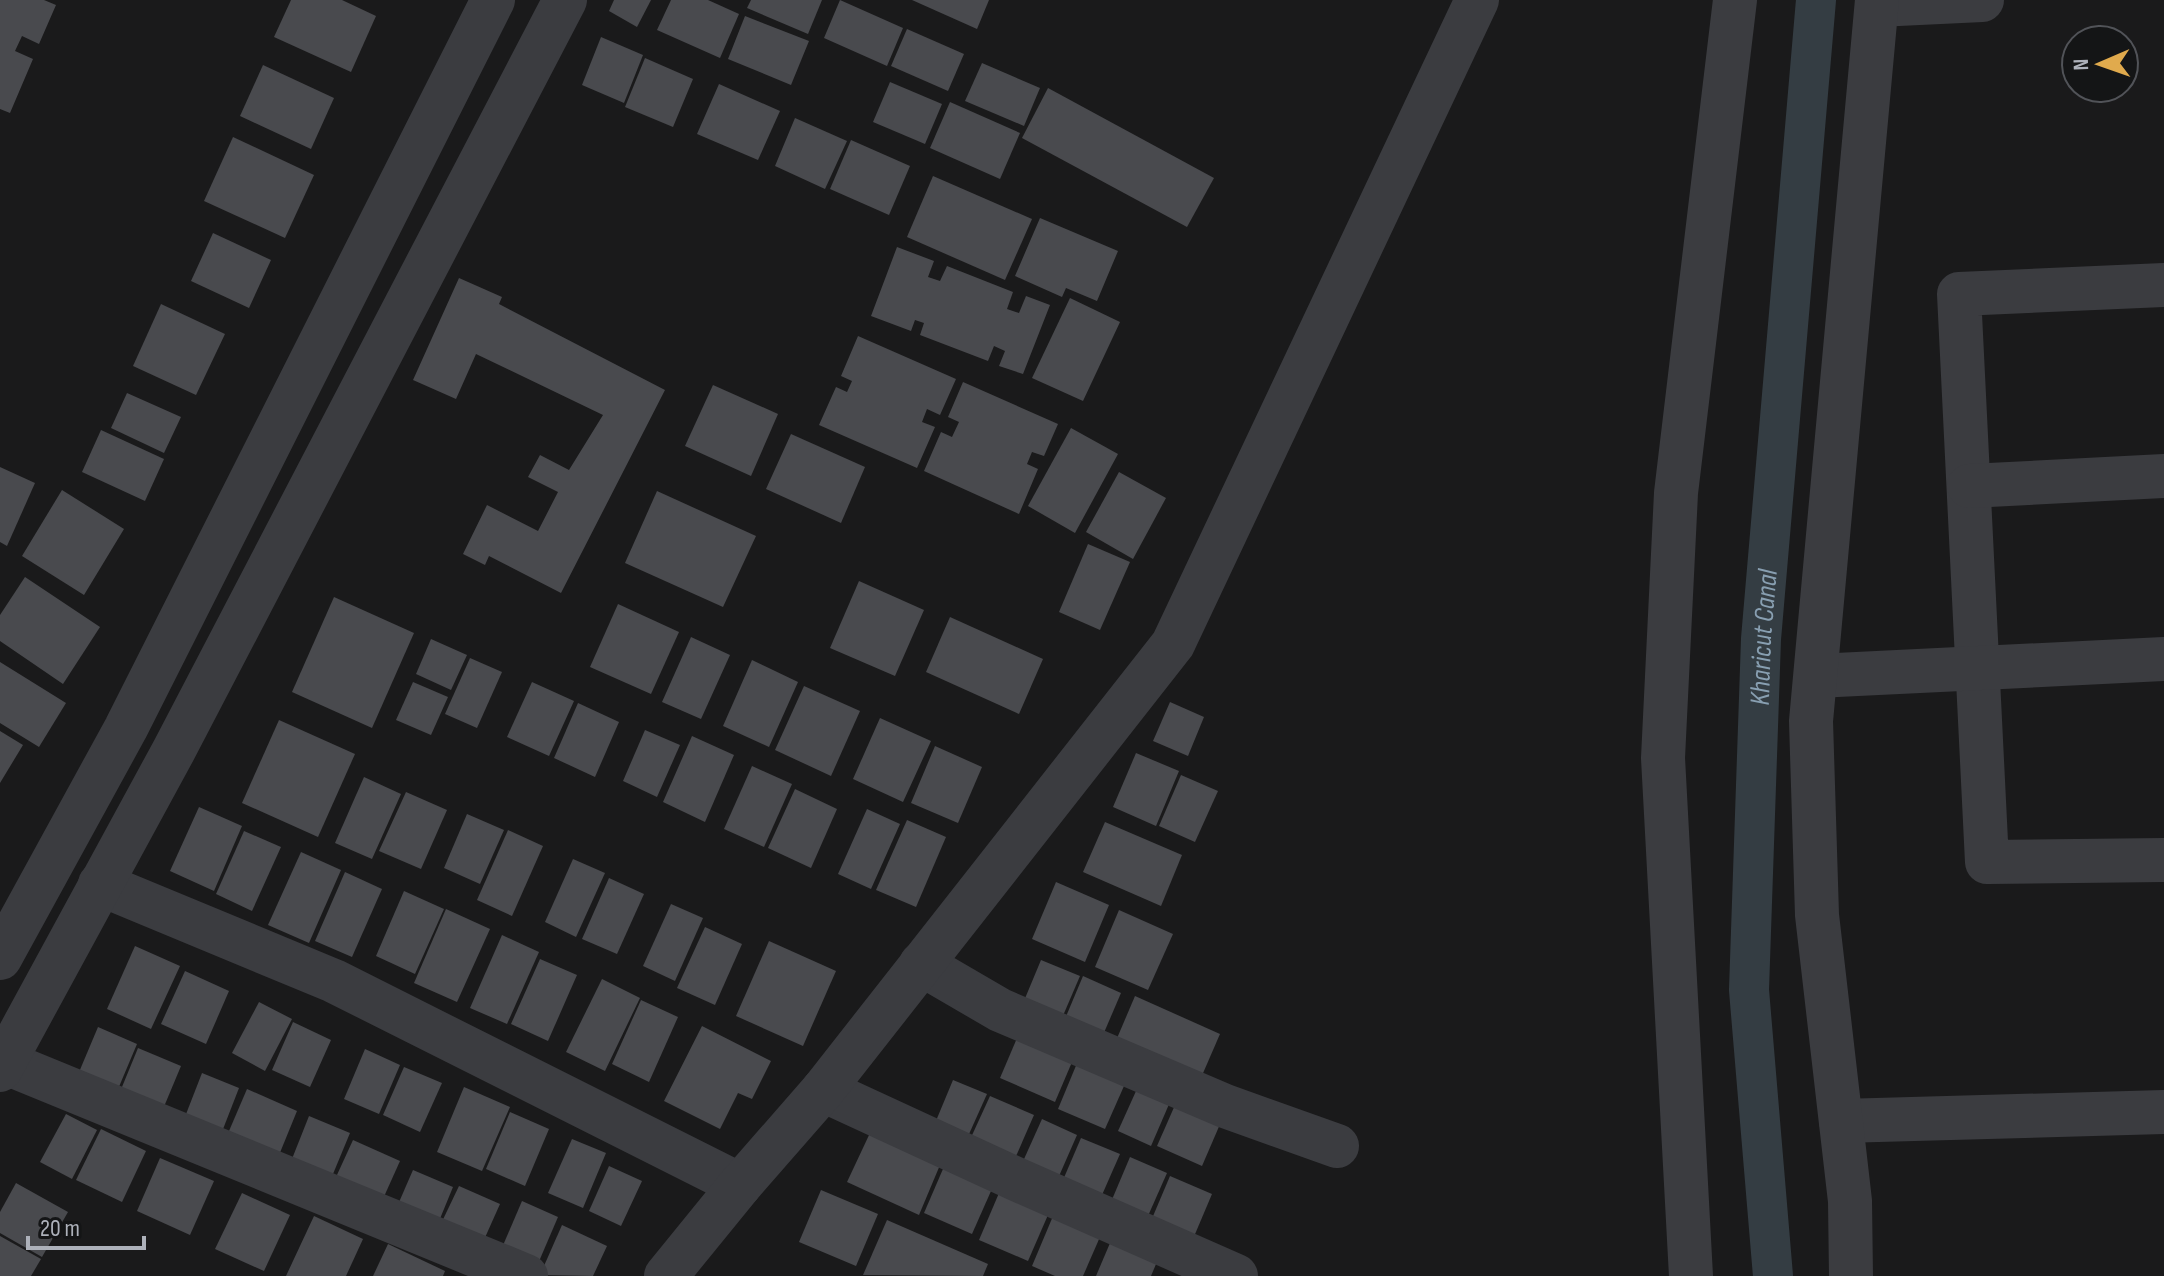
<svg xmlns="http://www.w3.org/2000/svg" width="2164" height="1276" viewBox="0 0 2164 1276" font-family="'Sofia Sans Condensed',sans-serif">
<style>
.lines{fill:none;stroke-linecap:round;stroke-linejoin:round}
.canal{stroke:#343d43;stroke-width:40}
.building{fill:#494a4e}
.minor{stroke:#3b3c40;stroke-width:44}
.labels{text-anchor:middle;stroke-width:8;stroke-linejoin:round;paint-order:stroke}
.water-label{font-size:28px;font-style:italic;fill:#889fb1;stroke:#141516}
</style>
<rect width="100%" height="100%" fill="#1a1a1b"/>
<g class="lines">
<!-- canal -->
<path class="canal" id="s1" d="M1773 1276 1749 990 1761 639 1816 0"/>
</g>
<!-- building -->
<g class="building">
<path d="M0 0H44L56 5 39 44 22 36 15 51 33 59 10 113 0 109Z"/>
<path d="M291 0H342L376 16 351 72 274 37Z"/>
<path d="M614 0H651L637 27 609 11Z"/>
<path d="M671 0H708L739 14 720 58 657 30Z"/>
<path d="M751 0H822L808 34 747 8Z"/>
<path d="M840 0 903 28 887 66 824 38Z"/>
<path d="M912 0H989L977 29Z"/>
<path d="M745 16 809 41 791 85 728 59Z"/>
<path d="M907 29 964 54 948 91 891 66Z"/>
<path d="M601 37 643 55 624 103 582 85Z"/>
<path d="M645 58 693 79 673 127 625 107Z"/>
<path d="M982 63 1040 88 1024 126 965 101Z"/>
<path d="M263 65 334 98 311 149 240 116Z"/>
<path d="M890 82 942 104 925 144 873 122Z"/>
<path d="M719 84 780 111 758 160 697 134Z"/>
<path d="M1048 88 1214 178 1187 227 1022 138Z"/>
<path d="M950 102 1020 133 1000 179 930 148Z"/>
<path d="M795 118 847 141 825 189 775 166Z"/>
<path d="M233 137 314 175 285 238 204 201Z"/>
<path d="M851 140 910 166 889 215 830 189Z"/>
<path d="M933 176 1032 219 1005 280 907 237Z"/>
<path d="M1040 218 1118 251 1097 301 1066 288 1062 297 1015 276Z"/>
<path d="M213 233 271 260 249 308 191 281Z"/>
<path d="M897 247 934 261 928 277 940 281 947 266 1013 292 1007 309 1019 313 1026 296 1050 305 1023 374 999 366 1005 351 994 346 988 361 920 335 924 323 915 320 911 331 871 316Z"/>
<path d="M459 278 502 297 499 304 665 390 561 593 489 556 485 565 463 554 487 505 538 531 558 492 528 477 540 455 569 470 603 415 476 354 456 399 413 380Z"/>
<path d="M1070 298 1120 322 1083 401 1032 378Z"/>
<path d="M161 304 225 334 196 395 133 366Z"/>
<path d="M858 336 956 379 940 415 927 409 922 422 935 427 917 468 819 425 836 387 847 392 852 381 841 376Z"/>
<path d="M963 382 1058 424 1044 456 1032 452 1027 464 1038 469 1019 514 924 471 941 432 952 437 959 422 948 417Z"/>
<path d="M713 385 778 414 751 476 685 446Z"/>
<path d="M127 393 181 417 164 453 111 428Z"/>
<path d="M1071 428 1118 454 1075 533 1028 506Z"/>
<path d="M101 430 164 459 145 501 82 472Z"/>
<path d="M791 434 865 467 841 523 766 489Z"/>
<path d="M0 467 35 483 7 546 0 542Z"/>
<path d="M1119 472 1166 498 1133 559 1086 532Z"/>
<path d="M62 490 124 529 84 595 22 556Z"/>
<path d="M657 491 756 536 723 607 625 563Z"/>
<path d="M1088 544 1130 562 1100 630 1059 612Z"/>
<path d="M25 577 100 627 63 684 0 641V615Z"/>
<path d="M859 581 924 610 895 676 830 648Z"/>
<path d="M334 597 414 633 372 728 292 692Z"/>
<path d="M618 604 679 632 651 694 590 667Z"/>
<path d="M950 617 1043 659 1019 714 926 672Z"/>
<path d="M691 637 730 655 701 719 662 702Z"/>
<path d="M431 639 467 655 451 690 416 674Z"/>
<path d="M470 658 502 672 477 728 445 714Z"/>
<path d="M752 660 798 682 769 747 723 726Z"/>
<path d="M0 662 66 703 39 747 0 723Z"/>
<path d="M413 682 448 697 431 735 396 720Z"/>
<path d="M532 682 574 701 549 756 507 737Z"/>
<path d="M804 686 860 711 831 776 775 750Z"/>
<path d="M1170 702 1204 717 1188 756 1153 741Z"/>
<path d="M578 703 619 722 595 777 554 758Z"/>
<path d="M880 718 931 741 903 802 853 779Z"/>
<path d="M279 720 355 754 318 837 242 803Z"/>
<path d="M645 730 680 745 657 797 623 781Z"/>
<path d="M0 731 23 745 0 783Z"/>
<path d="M692 736 734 755 705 822 663 802Z"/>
<path d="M935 746 982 767 958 823 911 803Z"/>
<path d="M1136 753 1179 771 1156 826 1113 807Z"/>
<path d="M752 766 792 784 764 847 724 829Z"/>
<path d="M1181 775 1218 791 1195 842 1159 826Z"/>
<path d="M364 777 401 794 372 859 335 843Z"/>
<path d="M795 789 837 809 811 868 768 848Z"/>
<path d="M406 792 447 810 421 869 379 851Z"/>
<path d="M199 807 242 826 214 891 170 871Z"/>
<path d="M867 809 900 824 871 889 838 874Z"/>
<path d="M467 814 504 830 480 884 444 868Z"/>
<path d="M907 820 946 837 916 907 876 890Z"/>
<path d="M1105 822 1182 855 1161 906 1083 872Z"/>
<path d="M508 830 543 846 512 916 477 900Z"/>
<path d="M244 831 281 847 252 911 216 894Z"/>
<path d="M301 852 341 870 309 943 268 925Z"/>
<path d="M573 859 605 873 576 937 545 922Z"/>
<path d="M345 872 382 889 352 957 315 941Z"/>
<path d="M609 878 644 894 617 954 582 939Z"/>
<path d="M1056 882 1109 905 1085 962 1032 939Z"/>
<path d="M404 891 444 909 415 974 376 956Z"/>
<path d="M671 904 703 918 675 981 643 966Z"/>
<path d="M446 909 490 929 457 1002 414 983Z"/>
<path d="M1119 910 1173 934 1148 990 1095 967Z"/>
<path d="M705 927 742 944 715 1005 677 988Z"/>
<path d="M502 935 539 952 507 1024 470 1008Z"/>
<path d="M769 941 836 971 803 1046 736 1016Z"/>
<path d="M135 946 180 966 151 1029 107 1009Z"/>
<path d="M540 959 577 975 548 1041 511 1024Z"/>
<path d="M1041 960 1080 976 1059 1025 1021 1008Z"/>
<path d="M185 971 229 991 206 1044 161 1024Z"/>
<path d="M1083 976 1121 993 1100 1042 1062 1026Z"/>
<path d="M602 979 640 998 605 1071 566 1052Z"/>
<path d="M1135 996 1220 1034 1197 1087 1112 1050Z"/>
<path d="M641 1000 678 1017 649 1082 612 1064Z"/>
<path d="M259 1002 292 1019 265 1071 232 1053Z"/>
<path d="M293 1022 331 1040 310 1087 272 1070Z"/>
<path d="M702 1026 771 1061 752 1099 738 1093 720 1129 664 1101Z"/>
<path d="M98 1027 137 1044 113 1101 74 1084Z"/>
<path d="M1020 1031 1075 1055 1055 1102 1000 1078Z"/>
<path d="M138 1048 181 1066 158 1121 115 1104Z"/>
<path d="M365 1049 400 1065 379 1114 344 1099Z"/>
<path d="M1080 1056 1128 1077 1105 1129 1058 1109Z"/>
<path d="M404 1067 442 1083 420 1132 383 1115Z"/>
<path d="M202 1073 239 1088 218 1142 181 1127Z"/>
<path d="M953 1080 987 1094 965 1143 933 1128Z"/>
<path d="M1141 1080 1173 1095 1151 1146 1118 1131Z"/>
<path d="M464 1087 510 1107 482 1171 437 1152Z"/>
<path d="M247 1089 297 1111 277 1160 226 1138Z"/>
<path d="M990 1096 1034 1115 1013 1163 968 1144Z"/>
<path d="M1179 1096 1224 1115 1202 1166 1157 1146Z"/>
<path d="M510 1112 549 1129 525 1186 486 1169Z"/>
<path d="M66 1114 97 1130 72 1179 40 1162Z"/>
<path d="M309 1116 350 1133 328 1186 288 1169Z"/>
<path d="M1042 1119 1077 1135 1056 1183 1020 1168Z"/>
<path d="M101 1129 146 1151 122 1202 76 1180Z"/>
<path d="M870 1133 940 1165 919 1215 847 1182Z"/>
<path d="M1081 1138 1120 1154 1098 1204 1060 1187Z"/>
<path d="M572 1139 606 1153 583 1208 548 1193Z"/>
<path d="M353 1140 400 1161 378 1210 331 1188Z"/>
<path d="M1130 1157 1167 1173 1144 1225 1108 1209Z"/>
<path d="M160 1158 214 1181 190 1235 137 1211Z"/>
<path d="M946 1162 995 1182 972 1234 924 1213Z"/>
<path d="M609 1166 642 1181 621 1226 589 1211Z"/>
<path d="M413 1170 453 1187 437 1226 396 1209Z"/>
<path d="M1170 1176 1212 1194 1190 1246 1148 1228Z"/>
<path d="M16 1183 68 1212 42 1257 0 1233V1212Z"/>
<path d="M459 1186 500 1204 479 1251 437 1232Z"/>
<path d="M1002 1186 1051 1208 1028 1261 979 1240Z"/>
<path d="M821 1190 878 1214 856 1266 799 1242Z"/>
<path d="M242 1193 290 1215 264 1271 215 1249Z"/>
<path d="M522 1201 558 1217 534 1273 498 1257Z"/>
<path d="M1056 1209 1103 1230 1083 1276H1055L1032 1266Z"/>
<path d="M314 1216 363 1239 346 1276H286Z"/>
<path d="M887 1220 988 1264 983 1276 863 1275Z"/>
<path d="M562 1225 607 1246 593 1276 540 1275Z"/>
<path d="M0 1236 41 1259 31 1276H0Z"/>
<path d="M1113 1236 1159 1257 1151 1276H1096Z"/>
<path d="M388 1244 445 1271 443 1276H373Z"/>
</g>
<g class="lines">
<!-- minor -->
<g class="minor">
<path d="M1877 5 1982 0"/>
<path d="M2164 285 1959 294 1987 862 2164 860"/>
<path d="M1969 486 2164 476"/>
<path d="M1816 676 2164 659"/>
<path d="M100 884 334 981 740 1185"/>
<path d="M0 958 126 728 493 0"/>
<path d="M921 964 1000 1010 1225 1106 1337 1146"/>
<path d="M4 1062 526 1276"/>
<path d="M0 1070 174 750 565 0"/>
<path d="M823 1090 1016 1179 1236 1276"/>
<path d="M1841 1121 2164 1112"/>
<path d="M666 1276 740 1185 823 1090 1173 644 1477 0"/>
<path d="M1691 1276 1663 758 1676 493 1735 0"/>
<path d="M1851 1276 1850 1201 1817 915 1811 721 1877 0"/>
</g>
</g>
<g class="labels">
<!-- water labels -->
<g class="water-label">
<text dy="10" stroke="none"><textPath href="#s1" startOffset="640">Kharicut Canal</textPath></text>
</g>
</g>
<!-- north arrow -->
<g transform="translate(2100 64) rotate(268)"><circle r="38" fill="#141516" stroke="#515358" stroke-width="2"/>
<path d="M0-6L14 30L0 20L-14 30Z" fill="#e0aa4d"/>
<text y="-12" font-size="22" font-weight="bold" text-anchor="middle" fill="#adb1ba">N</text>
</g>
<!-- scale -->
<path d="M28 1236v12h116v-12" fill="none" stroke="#adb1ba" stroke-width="4"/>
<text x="40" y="1236" font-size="24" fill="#adb1ba" stroke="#141516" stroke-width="6" paint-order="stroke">20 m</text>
</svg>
